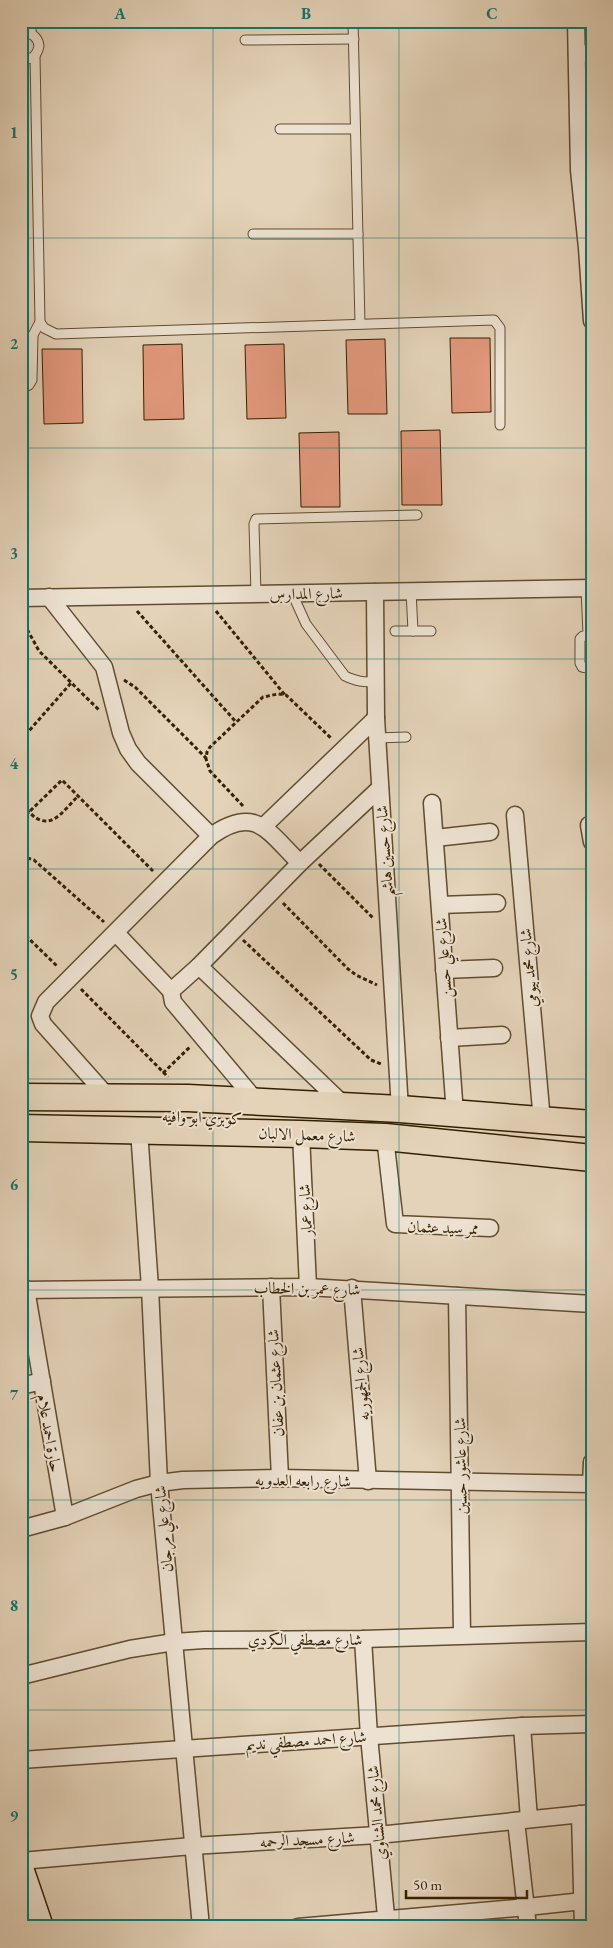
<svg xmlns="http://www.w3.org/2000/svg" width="613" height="1948" viewBox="0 0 613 1948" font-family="'EB Garamond',Amiri,serif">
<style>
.building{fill:#e2987c;stroke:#341f00}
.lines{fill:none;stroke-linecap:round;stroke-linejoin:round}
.lane-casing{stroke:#604c2e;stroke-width:11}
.street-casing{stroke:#604c2e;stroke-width:19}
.secondary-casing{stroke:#341f00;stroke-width:25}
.primary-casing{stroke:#341f00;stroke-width:29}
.path{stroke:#341f00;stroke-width:3;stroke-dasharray:4 2.5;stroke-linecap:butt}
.lane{stroke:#ede2d2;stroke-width:9}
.street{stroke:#ede2d2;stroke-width:16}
.secondary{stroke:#ede2d2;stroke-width:22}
.primary{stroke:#e4d3b9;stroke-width:26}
.grid{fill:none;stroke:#0f766e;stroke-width:1;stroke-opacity:0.55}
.labels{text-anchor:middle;stroke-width:4;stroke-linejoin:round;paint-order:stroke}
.street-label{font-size:16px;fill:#341f00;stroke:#ede2d2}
.neatline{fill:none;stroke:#0f766e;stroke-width:2}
.grid-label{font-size:16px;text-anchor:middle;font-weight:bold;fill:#0f766e}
</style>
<rect width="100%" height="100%" fill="#e4d3b9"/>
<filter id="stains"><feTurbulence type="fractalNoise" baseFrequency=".004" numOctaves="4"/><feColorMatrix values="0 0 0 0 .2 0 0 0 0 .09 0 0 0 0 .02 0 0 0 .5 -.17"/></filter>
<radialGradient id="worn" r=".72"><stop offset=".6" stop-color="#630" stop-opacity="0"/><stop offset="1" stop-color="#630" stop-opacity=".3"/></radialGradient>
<!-- building -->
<g class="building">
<path d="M450 338H490L491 412 452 413Z"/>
<path d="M385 339 387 414H348L346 340Z"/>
<path d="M182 344 184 419 144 420 143 345Z"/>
<path d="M284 344 286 418 247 419 245 345Z"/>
<path d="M42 349H82L83 423 44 424Z"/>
<path d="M440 430 442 505H402L401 431Z"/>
<path d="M339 432 340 507H301L299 433Z"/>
</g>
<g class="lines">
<!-- lane casing -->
<g class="lane-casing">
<g id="lane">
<path d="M31 21V34"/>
<path d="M353 21 360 324"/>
<path d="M21 34C31 31 38 37 39 46 37 56 31 61 21 58"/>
<path d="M245 40 354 39"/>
<path d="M35 56 40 322 44 328 56 334 494 320 500 328V425"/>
<path d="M280 129H355"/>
<path d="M253 234H358"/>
<path d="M21 389 29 385 32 380 33 335 40 322"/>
<path d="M586 588 588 634"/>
<path d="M411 591 413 631"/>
<path d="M292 593 306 624 345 676C356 681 364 683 376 681"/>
<path d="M256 594 254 524 256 519 417 515"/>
<path d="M395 631H431"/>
<path d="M592 636H583L580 639V663L582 667 592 669"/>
<path d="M377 738 406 737"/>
</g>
</g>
<!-- street casing -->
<g class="street-casing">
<g id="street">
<path d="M576 21 579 170 587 248 592 321"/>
<path d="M577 54 592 53"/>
<path d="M375 592 376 718 400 1109"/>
<path d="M49 597 104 667 121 733 128 749 138 763 211 836"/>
<path d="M21 598 592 588"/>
<path d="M432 803 455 1114"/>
<path d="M515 815 542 1121"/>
<path d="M589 825 592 842"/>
<path d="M263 827 376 718"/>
<path d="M435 838 490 832"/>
<path d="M440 905 497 903"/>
<path d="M116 933 171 991 173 1002 257 1102"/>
<path d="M199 966 345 1106"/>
<path d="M444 970 494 968"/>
<path d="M171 991 199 966 300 863 380 788"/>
<path d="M449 1038 502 1035"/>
<path d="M108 1097 43 1024 40 1016 46 1002 211 836C256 804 268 832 300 863"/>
<path d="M139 1130 150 1288 159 1483 201 1927"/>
<path d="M301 1134 308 1287"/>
<path d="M385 1137 395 1224 490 1228"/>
<path d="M271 1287 280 1478"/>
<path d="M352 1288 368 1481"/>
<path d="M26 1289 65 1517"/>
<path d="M21 1290 308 1287 592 1304"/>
<path d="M457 1296 462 1635"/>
<path d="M21 1386 42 1381"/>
<path d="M591 1484 592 1462"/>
<path d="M21 1529 65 1517 136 1489 159 1483 183 1480 280 1478 592 1484"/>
<path d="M363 1639 369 1736 387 1927"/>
<path d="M21 1676 130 1649 174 1642 204 1640 363 1639 592 1632"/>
<path d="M522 1726 529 1819"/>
<path d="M21 1760 522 1726 592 1724"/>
<path d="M580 1814 583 1927"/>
<path d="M516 1821 528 1927"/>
<path d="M21 1861 192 1846 378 1835 592 1813"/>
<path d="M298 1927 527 1907 583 1901"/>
</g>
</g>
<!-- secondary casing -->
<g class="secondary-casing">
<path id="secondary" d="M21 1865 42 1927"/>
</g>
<!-- primary casing -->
<g class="primary-casing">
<g id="primary">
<path d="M21 1097 188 1098 400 1109 592 1124"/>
<path d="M21 1128 301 1134 385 1137 592 1158"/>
</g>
</g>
<!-- path -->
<g class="path">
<path d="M137 611 236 722"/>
<path d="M216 611 285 695"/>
<path d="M21 618 39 651 99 710"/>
<path d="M124 680 135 687 206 758"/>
<path d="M21 740 71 683"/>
<path d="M21 804 29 812 62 780 154 872"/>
<path d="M243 806 210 771 206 759 207 752 210 747 263 697 278 694 286 695 332 739"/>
<path d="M21 818 29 812C50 834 63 811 78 796"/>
<path d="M21 856 34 860 104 922"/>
<path d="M319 864 373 918"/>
<path d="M283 903 348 969 356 975 377 985"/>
<path d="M21 931 58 967"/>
<path d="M243 940 371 1060 381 1064"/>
<path d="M81 989 168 1077"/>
<path d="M21 999 28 1005"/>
<path d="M163 1073 191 1046"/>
</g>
<!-- lane -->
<use href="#lane" class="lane"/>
<!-- street -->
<use href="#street" class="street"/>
<!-- secondary -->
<use href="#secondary" class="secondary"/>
<!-- primary -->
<use href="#primary" class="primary"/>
</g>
<!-- grid -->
<path class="grid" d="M213 21V1927M399 21V1927M21 238H592M21 448H592M21 659H592M21 869H592M21 1079H592M21 1290H592M21 1500H592M21 1710H592"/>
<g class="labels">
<!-- street labels -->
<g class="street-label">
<text transform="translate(306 593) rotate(-1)" y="6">شارع المدارس</text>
<text transform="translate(384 851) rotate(-94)" y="6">شارع حسين هاشم</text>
<text transform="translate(443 958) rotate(-94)" y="6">شارع علي حسن</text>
<text transform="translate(528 968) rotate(-95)" y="6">شارع محمد بيومي</text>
<text transform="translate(202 1117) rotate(2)" y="6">كوبري ابو وافيه</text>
<text transform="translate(307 1134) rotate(2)" y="6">شارع معمل الالبان</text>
<text transform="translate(305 1210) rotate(-93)" y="6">شارع عمار</text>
<text transform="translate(443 1227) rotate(2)" y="6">ممر سيد عثمان</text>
<text transform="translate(307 1288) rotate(1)" y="6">شارع عمر بن الخطاب</text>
<text transform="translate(275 1383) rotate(-93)" y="6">شارع عثمان بن عفان</text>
<text transform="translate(360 1384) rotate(-95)" y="6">شارع الجمهوريه</text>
<text transform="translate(50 1433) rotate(80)" y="6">حارة احمد علام</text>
<text transform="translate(460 1466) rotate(-91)" y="6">شارع عاشور حسين</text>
<text transform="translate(303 1480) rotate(1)" y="6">شارع رابعه العدويه</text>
<text transform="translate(163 1529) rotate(-95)" y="6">شارع علي مرجان</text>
<text x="305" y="1645">شارع مصطفي الكردي</text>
<text transform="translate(306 1740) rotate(-4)" y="6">شارع احمد مصطفي نديم</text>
<text transform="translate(376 1813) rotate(-95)" y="6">شارع محمد الشناوي</text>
<text transform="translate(307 1839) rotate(-3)" y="6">شارع مسجد الرحمه</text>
</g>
</g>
<!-- margin -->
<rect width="613" height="1948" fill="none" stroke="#e4d3b9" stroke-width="55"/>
<!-- scale -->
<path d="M406 1890v8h121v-8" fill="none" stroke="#341f00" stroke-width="2.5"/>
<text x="413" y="1890" font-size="15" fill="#341f00" stroke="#ede2d2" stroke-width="4" paint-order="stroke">50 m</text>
<rect x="28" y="28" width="558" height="1892" class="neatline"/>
<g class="grid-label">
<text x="120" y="19">A</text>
<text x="306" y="19">B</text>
<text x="492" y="19">C</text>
<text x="14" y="138">1</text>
<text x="14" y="349">2</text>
<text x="14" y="559">3</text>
<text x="14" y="769">4</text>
<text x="14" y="980">5</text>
<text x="14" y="1190">6</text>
<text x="14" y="1400">7</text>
<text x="14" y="1611">8</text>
<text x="14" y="1821">9</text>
</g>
<rect width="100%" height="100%" filter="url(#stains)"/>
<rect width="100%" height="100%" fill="url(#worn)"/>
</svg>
